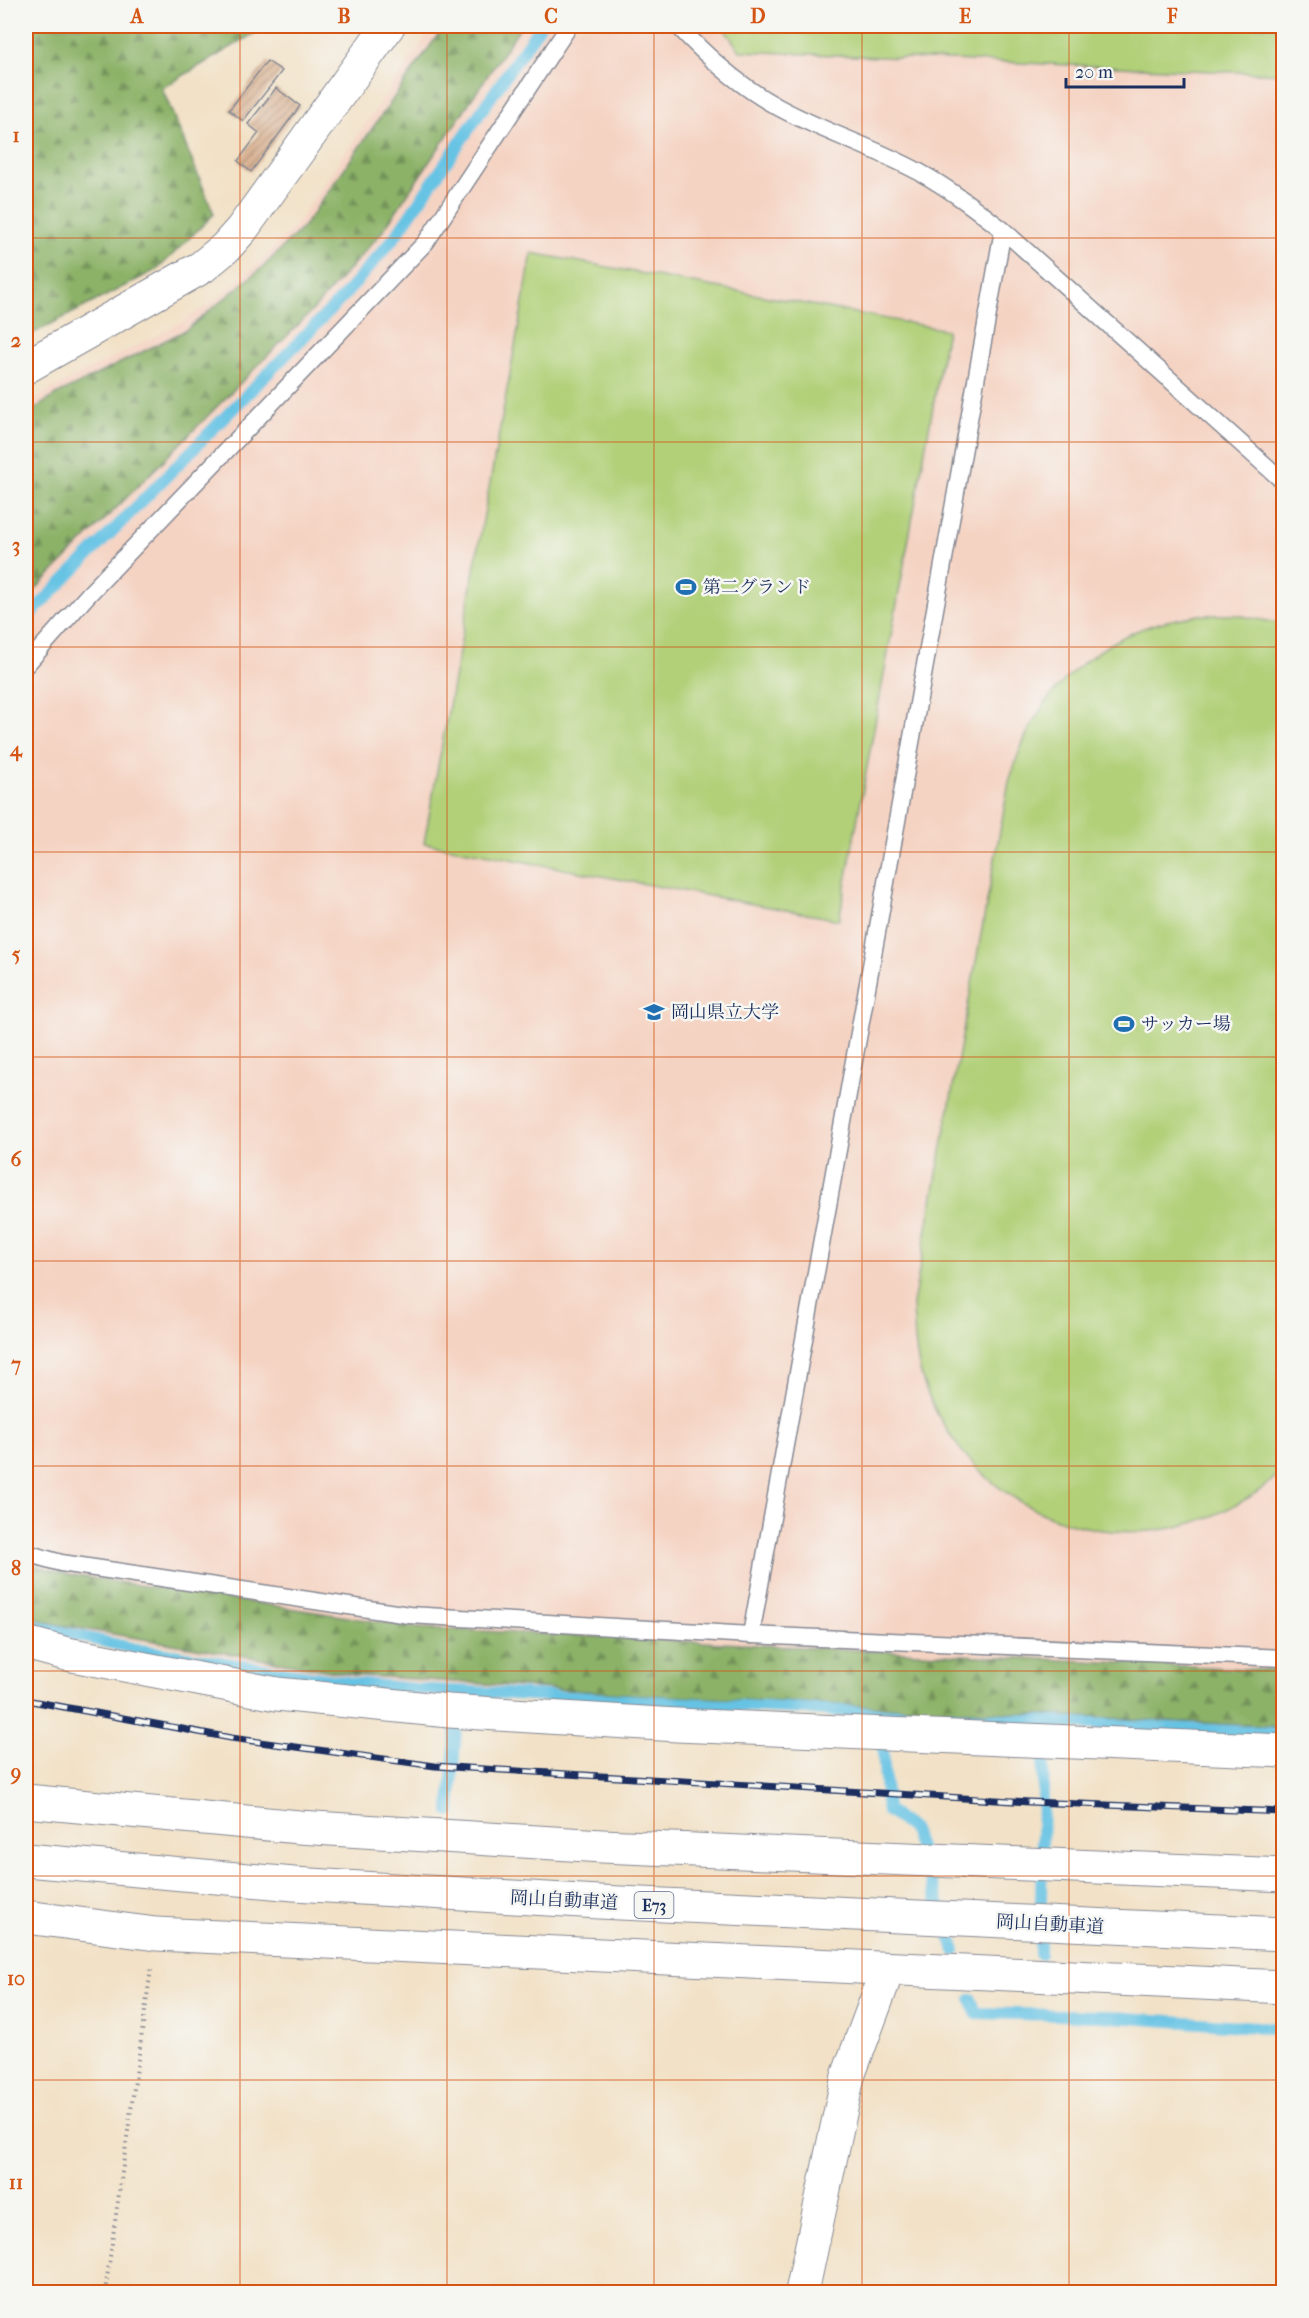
<svg xmlns="http://www.w3.org/2000/svg" width="1309" height="2318" viewBox="0 0 1309 2318" font-family="'IM FELL French Canon','Noto Serif JP',serif">
  <defs>
    <pattern id="forest-firs" width="22" height="20" patternUnits="userSpaceOnUse" patternTransform="scale(1.5)"><rect width="22" height="20" fill="#8cb268"/><path d="M5 1l3.5 6h-7zM16 11l3.5 6h-7z" fill="#729159"/></pattern>
    <pattern id="building-hatch" width="6" height="6" patternUnits="userSpaceOnUse" patternTransform="scale(1.5)"><rect width="6" height="6" fill="#dbb596"/><path d="M-1 1l2-2M0 6l6-6M5 7l2-2" fill="none" stroke="#b1947e"/></pattern>
  </defs>
  <rect width="100%" height="100%" fill="#f6f6f2"/>
  <filter id="ink" filterUnits="userSpaceOnUse"><feTurbulence type="fractalNoise" baseFrequency=".0167" numOctaves="2"/><feDisplacementMap in="SourceGraphic" scale="12" xChannelSelector="R" yChannelSelector="G"/><feConvolveMatrix kernelMatrix="1 2 1 2 8 2 1 2 1" color-interpolation-filters="sRGB"/></filter>
  <filter id="wash" filterUnits="userSpaceOnUse"><feTurbulence type="fractalNoise" baseFrequency=".008" numOctaves="4" result="noise"/><feDisplacementMap in="SourceGraphic" scale="24" xChannelSelector="R" yChannelSelector="G"/><feGaussianBlur stdDeviation="1.35" result="paint"/><feColorMatrix in="noise" values="0 0 0 0 0 0 0 0 0 0 0 0 0 0 0 0 0 1.4 0 .05"/><feComposite in="paint" operator="in"/></filter>
  <g filter="url(#wash)">
    <rect width="100%" height="100%" fill="#f2e1c6"/>
    <path fill="#f5d3c2" d="M433,26H1283V1730L356,1679L52,1626L26,1618V406L51,389L179,324L218,298L260,261L297,223Z"/>
    <g fill="url(#forest-firs)" stroke="#547063" stroke-width="1.5">
      <path d="M26,26H267L162,88L214,214L158,269L26,337Z"/>
      <path d="M444,26H521L382,232L312,311L26,599V415L54,396L186,330L264,266L304,226Z"/>
      <path d="M26,1562L66,1574L420,1628L1283,1671V1727L626,1694L355,1675L54,1624L26,1616Z"/>
    </g>
    <g fill="#b1d078" stroke="#66806b" stroke-width="1.5">
      <path d="M722,26H1283V74L740,51Z"/>
      <path d="M532,253L947,330L839,920L424,843Z"/>
      <path d="M1200,615H1237L1283,624V1469C1261,1496 1214,1518 1181,1526C1068,1552 961,1489 923,1381C915,1356 914,1330 913,1304L1009,782C1016,760 1023,739 1035,719C1062,672 1112,635 1163,622C1175,619 1188,617 1200,615Z"/>
    </g>
    <g fill="none" stroke-linecap="round" stroke-linejoin="round">
      <g stroke="#66c3e4" stroke-width="12">
        <path d="M26,619L344,296L394,238L540,26"/>
        <path d="M26,1624L141,1650L352,1683L416,1689L1284,1734"/>
        <path d="M882,1736L887,1810L913,1830L955,1951"/>
        <path d="M450,1811L457,1713"/>
        <path d="M1040,1954L1044,1742"/>
        <path d="M971,1999L976,2013L1099,2016L1284,2029"/>
      </g>
    </g>
    <g id="blocks">
      <g fill="url(#building-hatch)">
        <path d="M267,61L282,71L243,121L229,110Z"/>
        <path d="M276,88L300,106L251,172L238,161L259,133L248,124Z"/>
      </g>
    </g>
  </g>
  <g filter="url(#ink)">
    <use href="#blocks" fill-opacity="0" stroke="#868892" stroke-width="1.5"/>
    <g fill="none" stroke-linecap="round" stroke-linejoin="round">
      <g stroke="#868892" stroke-width="19">
        <g id="service">
          <path d="M678,26C707,57 738,85 776,106C823,132 874,147 921,173C950,189 977,210 1003,230L1284,482"/>
          <path d="M26,665L88,595L426,242L569,26"/>
          <path d="M26,1553L61,1563L409,1615L751,1635L1284,1658"/>
          <path d="M751,1635L1003,230"/>
        </g>
      </g>
      <g stroke="#868892" stroke-width="35">
        <g id="minor">
          <path d="M26,367L202,267L225,248L242,229L388,26"/>
          <path d="M26,1643L67,1654L277,1694L449,1711L677,1725L1284,1751"/>
          <path d="M26,1917L156,1934L1284,1987"/>
          <path d="M802,2292L848,2076L888,1969"/>
        </g>
      </g>
      <g stroke="#868892" stroke-width="35">
        <g id="motorway">
          <path d="M26,1801L299,1827L602,1846L1284,1875"/>
          <path d="M26,1860L294,1884L599,1902L1284,1934"/>
        </g>
      </g>
      <g stroke="#868892" stroke-width="4" stroke-dasharray="1.5 4.5" stroke-linecap="butt">
        <path d="M105,2292L151,1969"/>
        <path d="M330,2292L344,2290L355,2292"/>
      </g>
      <use href="#service" stroke="#fff" stroke-width="16"/>
      <use href="#minor" stroke="#fff" stroke-width="33"/>
      <use href="#motorway" stroke="#fff" stroke-width="33"/>
      <g stroke="#1b2f5e" stroke-width="7">
        <path id="rail" d="M26,1700L231,1738L435,1766L1029,1802L1284,1812"/>
      </g>
      <use href="#rail" stroke="#f6f6f2" stroke-width="4.5" stroke-dasharray="14" stroke-linecap="butt"/>
    </g>
  </g>
  <path fill="none" stroke="#d45514" stroke-width="1.5" stroke-opacity="0.55" d="M240,26V2292M447,26V2292M654,26V2292M862,26V2292M1069,26V2292M26,238H1284M26,442H1284M26,647H1284M26,852H1284M26,1057H1284M26,1261H1284M26,1466H1284M26,1671H1284M26,1876H1284M26,2080H1284"/>
  <defs>
    <g id="stadium-bare" transform="scale(1.62)"><path d="M0-5a6.5 5 0 1 0 0 10a6.5 5 0 1 0 0-10ZM-3.5-1.8h7v3.6h-7Z" fill="#1f6fb2" stroke="#f6f6f2" stroke-width="2.5" paint-order="stroke"/></g>
    <g id="university-bare" transform="scale(1.62)"><path d="M0-5L7-2L0 1L-7-2ZM-4 1L0 2.5L4 1V4Q0 6-4 4Z" fill="#1f6fb2" stroke="#f6f6f2" stroke-width="2.5" paint-order="stroke"/></g>
  </defs>
  <g fill-rule="evenodd">
    <use href="#stadium-bare" x="686" y="587"/>
    <use href="#university-bare" x="654" y="1012"/>
    <use href="#stadium-bare" x="1124" y="1024"/>
  </g>
  <g text-anchor="middle" stroke-width="5" stroke-linejoin="round" paint-order="stroke">
    <rect fill="#f6f6f2" stroke="#5d6b8a" stroke-width="1.5" x="634.5" y="1892" width="39" height="26" rx="4.5"/>
    <g font-size="16" font-weight="bold" fill="#1b2f5e">
      <text x="654" y="1911">E73</text>
    </g>
    <g font-size="18" fill="#1b2f5e" stroke="#f6f6f2" text-anchor="start">
      <text x="703" y="593">第二グランド</text>
      <text x="671" y="1018">岡山県立大学</text>
      <text x="1141" y="1030">サッカー場</text>
    </g>
    <g font-size="18" fill="#1b2f5e" stroke="#f6f6f2">
      <text transform="translate(564 1900) rotate(3)" y="6">岡山自動車道</text>
      <text transform="translate(1050 1924) rotate(3)" y="6">岡山自動車道</text>
    </g>
  </g>
  <rect width="1309" height="2318" fill="none" stroke="#f6f6f2" stroke-width="66"/>
  <path d="M1066 78v9h118v-9" fill="none" stroke="#1b2f5e" stroke-width="3"/>
  <text x="1075" y="78" font-size="18" fill="#1b2f5e" stroke="#f6f6f2" stroke-width="4.5" paint-order="stroke">20 m</text>
  <rect x="33" y="33" width="1243" height="2252" fill="none" stroke="#d45514" stroke-width="2"/>
  <g font-size="20" text-anchor="middle" font-weight="bold" fill="#d45514">
    <text x="137" y="23">A</text>
    <text x="344" y="23">B</text>
    <text x="551" y="23">C</text>
    <text x="758" y="23">D</text>
    <text x="965" y="23">E</text>
    <text x="1172" y="23">F</text>
    <text x="16" y="142">1</text>
    <text x="16" y="347">2</text>
    <text x="16" y="552">3</text>
    <text x="16" y="756">4</text>
    <text x="16" y="961">5</text>
    <text x="16" y="1166">6</text>
    <text x="16" y="1371">7</text>
    <text x="16" y="1575">8</text>
    <text x="16" y="1780">9</text>
    <text x="16" y="1985">10</text>
    <text x="16" y="2189">11</text>
  </g>
</svg>
